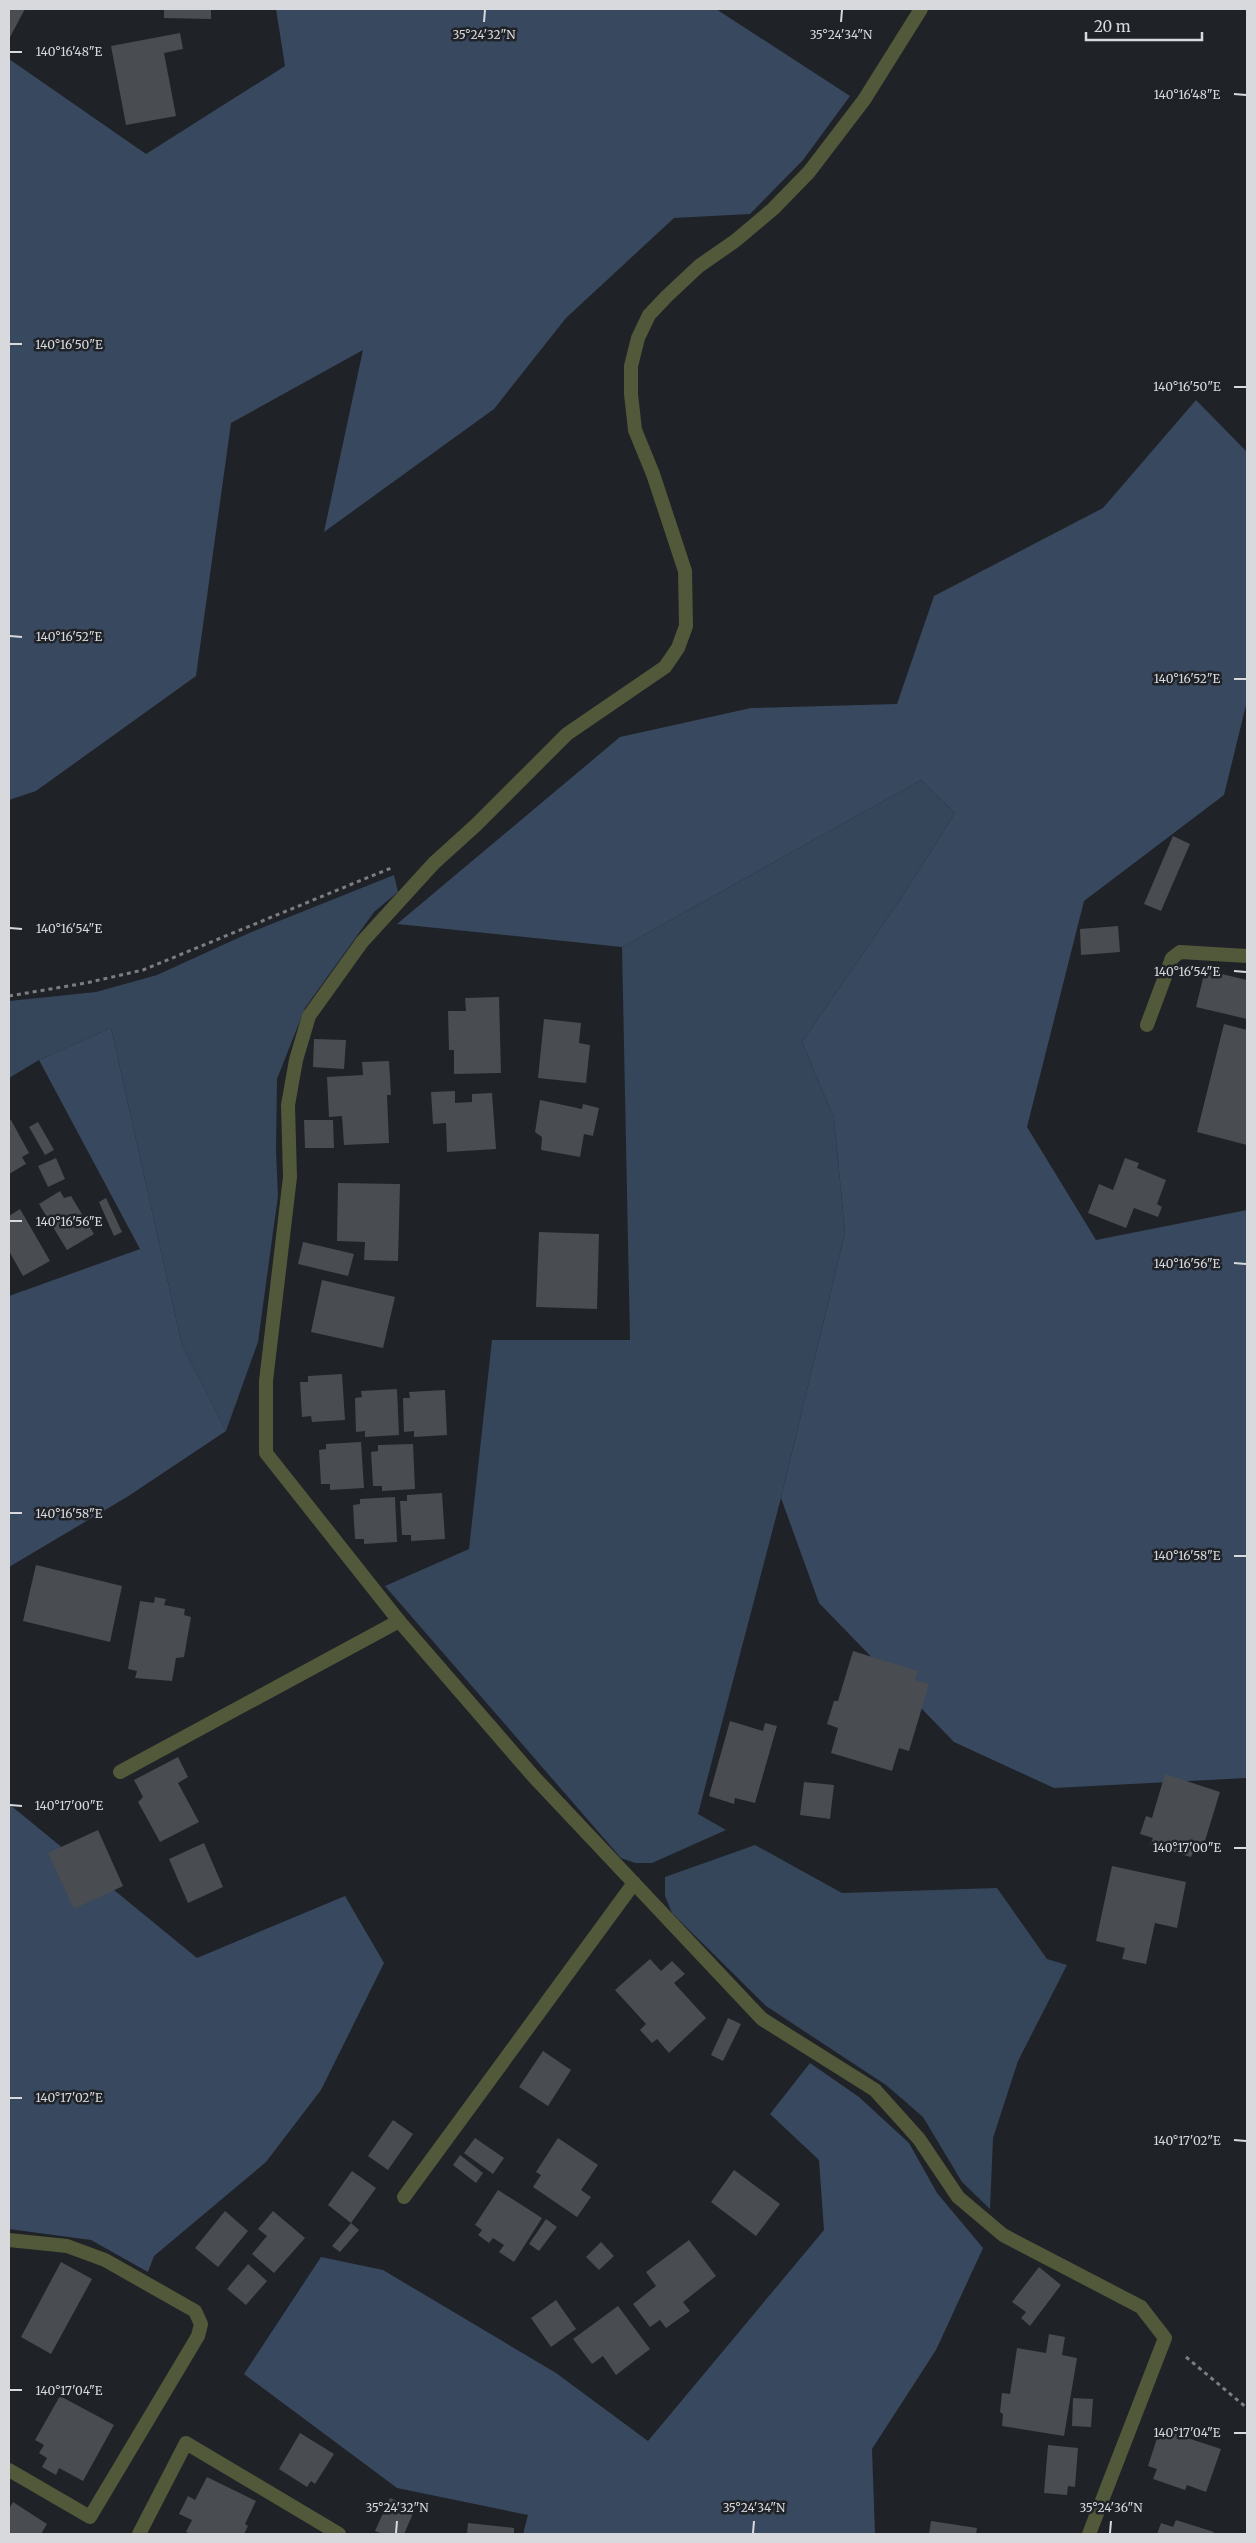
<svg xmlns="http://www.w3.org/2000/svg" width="1256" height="2543" viewBox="0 0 1256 2543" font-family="Merriweather,serif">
  <rect width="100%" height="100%" fill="#1f2227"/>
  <g fill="#35455a">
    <path d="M921,780L955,813L902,897L802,1042L834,1118L845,1233L781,1498L698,1814L726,1830L652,1863H635L621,1858L385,1586L469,1549L492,1340H630L622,947Z"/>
    <path d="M394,875L398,892L374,912L305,1008L277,1079L276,1151L278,1196L258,1342L226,1431L182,1345L111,1028L39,1060L9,1078V1001L96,992L157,975L249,933Z"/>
    <path d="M755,1845L842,1893L997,1888L1047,1959L1067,1965L1018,2061L993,2138L990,2209L962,2182L923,2117L886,2085L766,2006L672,1913L665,1896V1877Z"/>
  </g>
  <g fill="#38485e">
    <path d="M276,9H716L850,96L803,160L750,214L674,218L566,318L494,409L324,532L363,350L231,423L196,676L36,791L9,800V59L146,154L285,66Z"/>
    <path d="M1196,400L1247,452V701L1224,795L1084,901L1027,1127L1096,1240L1247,1210V1778L1054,1788L954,1742L819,1603L781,1498L845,1233L834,1118L802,1042L902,897L955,813L921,780L622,947L397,924L620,737L751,708L897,704L934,596L1103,508Z"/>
    <path d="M111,1028L182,1345L226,1431L127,1497L9,1567V1296L140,1249L39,1060Z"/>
    <path d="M9,1804L197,1958L345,1896L384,1963L321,2090L266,2162L154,2256L148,2272L91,2240L9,2229Z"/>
    <path d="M810,2063L859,2097L909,2143L937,2193L983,2248L936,2350L872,2449L875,2534H523L528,2515L397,2488L244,2374L321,2257L383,2270L556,2373L648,2441L824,2230L819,2160L770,2114Z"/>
  </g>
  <g fill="#494c51">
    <path d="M9,9H25L9,39Z"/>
    <path d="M164,9H211V19L164,18Z"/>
    <path d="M180,33L183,49L164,53L176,116L126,125L111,46Z"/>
    <path d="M1173,836L1190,844L1161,911L1144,904Z"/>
    <path d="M1118,926L1120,952L1081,955L1080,929Z"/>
    <path d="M1205,970L1247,980V1019L1196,1007Z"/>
    <path d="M499,997L501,1073L454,1074V1050H449L448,1011H466L465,998Z"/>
    <path d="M544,1019L581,1023L579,1043L590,1045L586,1083L538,1078Z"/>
    <path d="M1224,1024L1247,1030V1145L1197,1132Z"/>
    <path d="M314,1039L346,1040L344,1069L313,1067Z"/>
    <path d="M389,1061L391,1095H387L389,1143L344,1145L342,1116L329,1117L327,1077L363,1075L362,1062Z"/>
    <path d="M455,1091V1103L472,1102V1094L492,1093L496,1149L447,1152L446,1123L433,1124L431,1092Z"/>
    <path d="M540,1100L582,1109L583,1104L599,1108L593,1136L584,1134L580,1157L541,1150L542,1137L535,1132Z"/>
    <path d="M11,1120L29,1153L22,1157L26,1164L9,1174V1121Z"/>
    <path d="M304,1120H333L334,1148H305Z"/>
    <path d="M38,1122L54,1150L45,1155L29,1127Z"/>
    <path d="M56,1158L65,1179L48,1187L38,1166Z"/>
    <path d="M1125,1158L1139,1163L1137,1168L1166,1180L1157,1204L1162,1207L1158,1217L1134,1208L1126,1228L1088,1213L1099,1184L1113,1190Z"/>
    <path d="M338,1183L400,1184L398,1261L364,1260L365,1242L337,1241Z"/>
    <path d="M60,1191L64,1198L71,1196L94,1234L67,1250L39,1204Z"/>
    <path d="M106,1198L122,1232L114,1236L99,1202Z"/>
    <path d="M20,1209L50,1261L23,1276L9,1251V1216Z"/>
    <path d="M539,1232L599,1234L597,1309L536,1307Z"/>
    <path d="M303,1242L354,1254L348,1276L298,1264Z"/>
    <path d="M322,1280L395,1297L383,1348L311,1332Z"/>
    <path d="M342,1374L345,1420L312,1422L311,1416L302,1417L300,1382H308V1376Z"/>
    <path d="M397,1389L399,1435L365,1437V1431L356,1432L355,1398L362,1397L361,1391Z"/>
    <path d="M445,1390L447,1435L414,1437V1431L404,1432L403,1398H410L409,1392Z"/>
    <path d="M361,1442L364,1488L330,1490V1484H321L319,1450L326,1449V1444Z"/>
    <path d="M413,1444L415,1489L382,1491V1486H373L371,1452L378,1451V1445Z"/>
    <path d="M442,1493L445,1539L411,1541V1535H402L400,1501H407V1495Z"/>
    <path d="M395,1497L397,1542L364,1544V1539H355L353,1505L360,1504V1499Z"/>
    <path d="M36,1565L122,1586L110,1642L23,1621Z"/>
    <path d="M155,1597L166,1599L164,1605L185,1609L184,1615L191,1617L184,1657L176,1658L172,1681L135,1678L137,1671L128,1669L140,1601L154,1603Z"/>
    <path d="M853,1651L918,1671L915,1680L929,1684L909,1751L899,1748L892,1771L831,1753L838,1728L827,1724L834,1701H838Z"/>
    <path d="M730,1721L763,1731L765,1723L777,1726L755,1803L735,1798L734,1804L709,1796Z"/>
    <path d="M178,1757L188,1777L178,1783L199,1822L160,1842L138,1802L143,1797L134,1780Z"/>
    <path d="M1165,1774L1220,1792L1204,1844H1196L1191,1857L1150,1845L1153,1838L1140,1834L1146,1816L1152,1818Z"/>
    <path d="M804,1782L834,1785L830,1819L800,1815Z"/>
    <path d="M98,1830L123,1886L74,1909L48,1853Z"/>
    <path d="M204,1843L223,1887L188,1903L169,1859Z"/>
    <path d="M1112,1866L1186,1882L1177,1928L1155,1923L1146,1964L1122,1959L1125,1948L1096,1941Z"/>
    <path d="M650,1959L661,1971L672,1961L685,1974L674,1983L706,2018L669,2053L657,2039L652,2043L640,2030L646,2024L615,1990Z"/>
    <path d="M728,2018L741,2024L723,2061L711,2055Z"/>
    <path d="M543,2051L571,2070L548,2106L519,2087Z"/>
    <path d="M393,2120L413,2134L388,2170L368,2156Z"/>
    <path d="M475,2138L504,2158L493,2174L464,2153Z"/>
    <path d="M558,2138L598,2165L581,2190L591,2197L577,2217L533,2187L541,2175L536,2172Z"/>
    <path d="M460,2155L483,2173L476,2183L453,2165Z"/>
    <path d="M734,2170L780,2204L756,2236L711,2202Z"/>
    <path d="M352,2171L376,2188L351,2223L328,2205Z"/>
    <path d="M498,2190L542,2218L514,2262L499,2252L504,2245L493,2238L489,2243L478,2235L482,2230L475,2225Z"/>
    <path d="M225,2211L248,2231L218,2267L195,2248Z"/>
    <path d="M273,2211L305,2238L274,2273L252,2254L267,2236L258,2229Z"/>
    <path d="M546,2219L557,2227L539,2251L529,2244Z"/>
    <path d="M351,2223L359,2230L340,2252L332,2246Z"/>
    <path d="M689,2240L716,2276L683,2302L690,2311L666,2328L660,2320L650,2327L633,2304L656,2286L646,2272Z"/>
    <path d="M601,2242L614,2256L599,2270L586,2257Z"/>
    <path d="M61,2262L92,2279L51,2354L21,2337Z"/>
    <path d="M248,2264L267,2281L246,2305L227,2289Z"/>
    <path d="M1039,2267L1061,2285L1030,2326L1021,2318L1026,2312L1012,2302Z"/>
    <path d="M556,2300L576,2329L551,2347L531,2318Z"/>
    <path d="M618,2306L650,2349L616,2375L603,2356L592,2364L573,2339Z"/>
    <path d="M1049,2334L1065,2337L1062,2355L1077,2358L1064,2436L1002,2426L1003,2414L1000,2412L1002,2393L1010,2394L1017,2348L1046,2353Z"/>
    <path d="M60,2396L114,2425L83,2481L59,2468L56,2475L42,2467L47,2458L39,2453L44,2445L35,2440Z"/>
    <path d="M1073,2398L1093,2399L1091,2427L1072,2426Z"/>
    <path d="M1160,2429L1221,2449L1206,2492L1187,2485L1185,2490L1153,2479L1157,2469L1148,2466Z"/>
    <path d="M300,2433L334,2454L315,2484L311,2481L307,2487L279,2469Z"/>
    <path d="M1048,2445L1078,2448L1075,2487L1068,2486L1067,2495L1044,2493Z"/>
    <path d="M207,2477L256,2501L245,2524L248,2526L244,2534H191L186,2532L192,2520L179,2514L188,2496L195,2500Z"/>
    <path d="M390,2498L415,2509L404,2534H383L375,2531Z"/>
    <path d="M13,2502L47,2524L41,2534H9V2509Z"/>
    <path d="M1176,2520L1214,2532L1213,2534H1157L1161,2523L1173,2527Z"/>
    <path d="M931,2521L977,2528L976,2534H929Z"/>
    <path d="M468,2523L514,2528V2534H467Z"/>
  </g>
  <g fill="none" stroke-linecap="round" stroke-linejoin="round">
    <g stroke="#7c7e82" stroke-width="3" stroke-dasharray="4 4" stroke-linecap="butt">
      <path d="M9,996L86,983L143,970L391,868"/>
      <path d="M1186,2357L1247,2408"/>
    </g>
    <g stroke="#52583a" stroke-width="14">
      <path d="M921,9L864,100L809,172L773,209L735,241L699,266L667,296L649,315L638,338L631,366V394L635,430L653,474L685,571L686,626L678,648L665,667L567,734L476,825L434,863L362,942L309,1016L296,1060L288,1105L290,1177L266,1381V1453L399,1621L534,1777L762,2019L875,2090L919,2139L958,2197L1003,2235L1141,2307L1165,2338L1089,2534"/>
      <path d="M1147,1025L1172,958L1180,952L1247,956"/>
      <path d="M120,1772L399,1621"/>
      <path d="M404,2197L634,1883"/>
      <path d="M9,2240L67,2246L105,2260L195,2311L201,2324L198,2336L90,2517L9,2470"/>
      <path d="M139,2534L186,2443L339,2534"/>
    </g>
  </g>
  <path fill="none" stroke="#d7d9dc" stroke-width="2" d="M484,22L485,10M841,22L842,10M10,52H22M1234,94L1246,95M10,344H22M1234,387H1246M10,636L22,637M1234,679H1246M10,928L22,929M1234,971L1246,972M10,1221H22M1234,1263L1246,1264M10,1513H22M1234,1556H1246M10,1805L22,1806M1234,1848H1246M10,2098H22M1234,2140L1246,2141M10,2390H22M1234,2433H1246M396,2533L397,2521M753,2533L754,2521M1110,2533L1111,2521"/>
  <g font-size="12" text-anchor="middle" fill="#d7d9dc" stroke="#1f2227" stroke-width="5" stroke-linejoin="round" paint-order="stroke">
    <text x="484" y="39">35°24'32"N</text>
    <text x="841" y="39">35°24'34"N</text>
    <text x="69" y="56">140°16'48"E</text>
    <text x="1187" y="99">140°16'48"E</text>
    <text x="69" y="349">140°16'50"E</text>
    <text x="1187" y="391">140°16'50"E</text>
    <text x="69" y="641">140°16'52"E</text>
    <text x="1187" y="683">140°16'52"E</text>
    <text x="69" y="933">140°16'54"E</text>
    <text x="1187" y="976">140°16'54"E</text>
    <text x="69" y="1226">140°16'56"E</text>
    <text x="1187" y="1268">140°16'56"E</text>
    <text x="69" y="1518">140°16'58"E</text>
    <text x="1187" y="1560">140°16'58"E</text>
    <text x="69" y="1810">140°17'00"E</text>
    <text x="1187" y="1852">140°17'00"E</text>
    <text x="69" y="2102">140°17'02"E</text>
    <text x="1187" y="2145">140°17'02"E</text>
    <text x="69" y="2395">140°17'04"E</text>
    <text x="1187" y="2437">140°17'04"E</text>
    <text x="397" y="2512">35°24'32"N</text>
    <text x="754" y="2512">35°24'34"N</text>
    <text x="1111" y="2512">35°24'36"N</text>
  </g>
  <rect width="1256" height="2543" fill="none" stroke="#d7d9dc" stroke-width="20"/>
  <path d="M1086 32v8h116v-8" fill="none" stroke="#d7d9dc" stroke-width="2.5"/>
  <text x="1094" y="32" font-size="15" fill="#d7d9dc" stroke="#1f2227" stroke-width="4" paint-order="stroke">20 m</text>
</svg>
